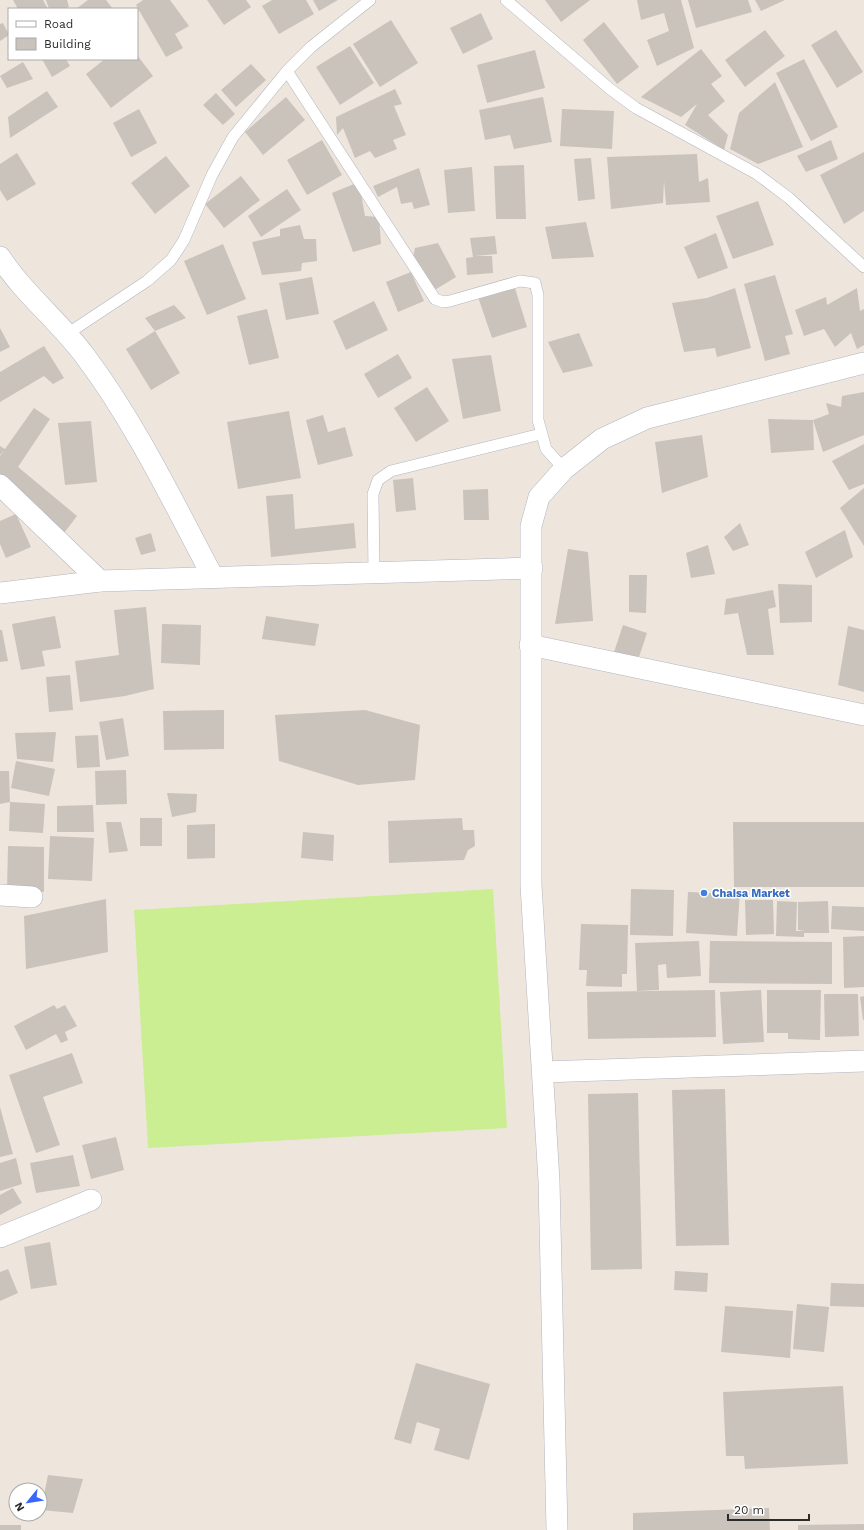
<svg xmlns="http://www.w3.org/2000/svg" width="864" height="1530" viewBox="0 0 864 1530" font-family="'Work Sans',sans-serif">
  <rect width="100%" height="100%" fill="#eee6dd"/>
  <path fill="#cbee92" d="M493,889L507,1128L148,1148L134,910Z"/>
  <g fill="#c9c3bc">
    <path d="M13,0H43L48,9H18Z"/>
    <path d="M46,0H67L69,7L62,9H49Z"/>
    <path d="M88,0H106L113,9H76Z"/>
    <path d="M143,0H170L189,26L175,34L183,48L166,57L136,5Z"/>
    <path d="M207,0H246L251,7L224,25Z"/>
    <path d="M272,0H306L314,14L279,34L262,6Z"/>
    <path d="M313,0H338L319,11Z"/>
    <path d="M545,0H590L561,22Z"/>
    <path d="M637,0H681L694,48L657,66L647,40L669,31L664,13L641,20Z"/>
    <path d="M688,0H748L752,12L696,28Z"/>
    <path d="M755,0H785L761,11Z"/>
    <path d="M481,13L493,39L463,54L450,28Z"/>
    <path d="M391,20L418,63L380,87L353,44Z"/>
    <path d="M604,22L639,67L617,84L583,40Z"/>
    <path d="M3,23L9,35L0,41V24Z"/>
    <path d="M765,30L785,56L745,87L725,60Z"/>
    <path d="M836,30L863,72L837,88L811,45Z"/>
    <path d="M350,46L374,83L340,105L316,67Z"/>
    <path d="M701,49L722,76L711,84L725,101L708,115L728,135L724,150L685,125L697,104L681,117L641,97Z"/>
    <path d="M535,50L545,88L487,103L477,65Z"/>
    <path d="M137,55L153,76L111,108L86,74L105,59H137Z"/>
    <path d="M42,59H66L70,66L52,77Z"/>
    <path d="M804,59L838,127L811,141L776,73Z"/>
    <path d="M23,62L33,79L7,88L0,76Z"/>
    <path d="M251,64L266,80L236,107L221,90Z"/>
    <path d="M775,82L803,147L758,164L730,149L739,113Z"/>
    <path d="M395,89L402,104L394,106L406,135L393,140L397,149L375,158L370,151L355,158L343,128L337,135L336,117Z"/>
    <path d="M47,91L58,107L10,138L8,117Z"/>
    <path d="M216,93L235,114L223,125L203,105Z"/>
    <path d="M286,97L305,120L263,155L245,132Z"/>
    <path d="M543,97L552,142L514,149L510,135L485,140L479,110Z"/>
    <path d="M139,109L157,143L131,157L113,123Z"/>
    <path d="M562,109L614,111L612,149L560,146Z"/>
    <path d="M322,140L342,175L307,195L287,160Z"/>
    <path d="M831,140L838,159L806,172L797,156Z"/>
    <path d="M864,152V211L844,224L820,175Z"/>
    <path d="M17,153L36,184L7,201L0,190V164Z"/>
    <path d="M697,154L699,182L708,178L710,202L666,205L664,181L663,203L611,209L607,157Z"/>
    <path d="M166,156L190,186L155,214L131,183Z"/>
    <path d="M591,158L595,199L578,201L574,159Z"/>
    <path d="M524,165L526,219H496L494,166Z"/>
    <path d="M472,167L475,211L448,213L444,170Z"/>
    <path d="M419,168L430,205L414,209L412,202L401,204L397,187L378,197L373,186Z"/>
    <path d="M241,176L260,200L224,228L205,204Z"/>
    <path d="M359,182L365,216L379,217L381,244L353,252L332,193Z"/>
    <path d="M287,189L301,210L261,237L248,216Z"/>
    <path d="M758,201L774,245L733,259L716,216Z"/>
    <path d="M586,222L594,257L552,259L545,227Z"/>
    <path d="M300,225L304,239H316L317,261L302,263L301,271L262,275L252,242L280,236V229Z"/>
    <path d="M716,233L728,268L698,279L684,247Z"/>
    <path d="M495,236L497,254L475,256H492L493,273L467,275L466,258L473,257L470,238Z"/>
    <path d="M438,243L456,277L433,291L422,268L412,263L415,248Z"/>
    <path d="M223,244L246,299L207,315L184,261Z"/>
    <path d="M411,272L424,301L398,312L386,282Z"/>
    <path d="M775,275L793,334L785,336L790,354L765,361L744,284Z"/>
    <path d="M312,277L319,314L286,320L279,283Z"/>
    <path d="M514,285L527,327L492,338L478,297Z"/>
    <path d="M735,288L751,348L717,357L715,348L684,352L672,303L707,298Z"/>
    <path d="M857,288L860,311L864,309V345L857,349L851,333L835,347L824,329L804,336L795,310L826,297L827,305Z"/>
    <path d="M374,301L388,330L346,350L333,321Z"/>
    <path d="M174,305L186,318L155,331L145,318Z"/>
    <path d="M267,309L279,358L249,365L237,316Z"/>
    <path d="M0,328L10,347L0,352Z"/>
    <path d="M155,331L180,373L151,390L126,349Z"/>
    <path d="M579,333L593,366L563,373L548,342Z"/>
    <path d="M44,346L64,378L53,384L44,376L0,402V372Z"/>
    <path d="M398,354L412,378L378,398L364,374Z"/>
    <path d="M491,355L501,411L463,419L452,359Z"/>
    <path d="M427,387L449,421L416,442L394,408Z"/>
    <path d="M864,392V435L823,452L813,420L829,414L826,403L841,407L842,396Z"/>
    <path d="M34,408L50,419L18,467L77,516L64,533L0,479V456L5,449L0,455V446L5,449Z"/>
    <path d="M289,411L301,478L238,489L227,422Z"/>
    <path d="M323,415L328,432L345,427L353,456L318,465L306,420Z"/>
    <path d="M768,419L813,420L814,450L771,453Z"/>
    <path d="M91,421L97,482L65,485L58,423Z"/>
    <path d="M702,435L708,477L662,493L655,442Z"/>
    <path d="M864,444V484L849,490L832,461Z"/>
    <path d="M413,478L416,510L396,512L393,480Z"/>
    <path d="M864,488V546L840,508Z"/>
    <path d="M488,489L489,520H464L463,490Z"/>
    <path d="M293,494L295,529L354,523L356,548L271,557L266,496Z"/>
    <path d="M16,514L31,547L6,558L0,544V521Z"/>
    <path d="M740,523L749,545L733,551L724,537Z"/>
    <path d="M845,530L853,557L816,578L805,552Z"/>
    <path d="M151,533L156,551L141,555L135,538Z"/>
    <path d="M708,545L715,574L691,578L686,553Z"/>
    <path d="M568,549L588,552L593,621L555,624Z"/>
    <path d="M629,575H647L646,613L629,612Z"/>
    <path d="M778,584L812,585V622L780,623Z"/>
    <path d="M773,590L776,607L768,609L774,655H747L738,613L724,615L726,599Z"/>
    <path d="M146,607L154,689L125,696L80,702L75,661L119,655L114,610Z"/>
    <path d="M55,616L61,648L42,651L45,666L21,670L12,624Z"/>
    <path d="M266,616L319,624L315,646L262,639Z"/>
    <path d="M162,624L201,625L200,665L161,663Z"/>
    <path d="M623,625L647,633L638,660L614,652Z"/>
    <path d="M848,626L864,630V692L838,685Z"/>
    <path d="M0,630H2L8,661L0,662Z"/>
    <path d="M70,675L73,710L49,712L46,677Z"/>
    <path d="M224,710V749L164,750L163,711Z"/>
    <path d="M365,710L420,725L415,780L358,785L279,761L275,715Z"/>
    <path d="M123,718L129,756L106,760L99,722Z"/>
    <path d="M56,732L53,762L17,759L15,733Z"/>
    <path d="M98,735L100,767L77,768L75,736Z"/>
    <path d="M16,761L55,769L49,796L11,788Z"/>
    <path d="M126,770L127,804L96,805L95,771Z"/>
    <path d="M0,771H9L10,802L0,804Z"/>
    <path d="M167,793L197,794L196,812L172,817Z"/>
    <path d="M10,802L45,804L43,833L9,831Z"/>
    <path d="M93,805L94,832H57V806Z"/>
    <rect x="140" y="818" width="22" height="28"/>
    <path d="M462,818L463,830H474L475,846L468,850L464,860L389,863L388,821Z"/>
    <path d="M106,822H121L128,851L109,853Z"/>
    <path d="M733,822H864V887H734Z"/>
    <path d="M215,824V858L187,859V825Z"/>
    <path d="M303,832L334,835L333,861L301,858Z"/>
    <path d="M50,836L94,838L92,881L48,879Z"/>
    <path d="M8,846L44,847V892L7,891Z"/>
    <path d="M631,889L674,890L673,936L630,935Z"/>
    <path d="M711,890L740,892L737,936L686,933L688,892L711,893Z"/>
    <path d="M106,899L108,952L26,969L24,916Z"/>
    <path d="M745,900H773L774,934L746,935Z"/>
    <path d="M777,901L797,902L796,931H805L798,930V902L828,901L829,933H804V937L776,936Z"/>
    <path d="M832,906L864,907V931L831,929Z"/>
    <path d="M581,924L628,925L627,974H622V987L586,986L587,970H579Z"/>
    <path d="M864,936V987L844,988L843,937Z"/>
    <path d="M699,941L701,976L667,978L666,964L658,965L659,990L637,991L635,943Z"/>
    <path d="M710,941L832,942V984L709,983Z"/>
    <path d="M715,990L716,1037L588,1039L587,992Z"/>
    <path d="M761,990L764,1042L723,1044L720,992Z"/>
    <path d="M767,990H821L820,1040L788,1039V1033H767Z"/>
    <path d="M824,994H858L859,1036L825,1037Z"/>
    <path d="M864,996V1020H863L860,997Z"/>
    <path d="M54,1005L57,1009L65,1005L77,1026L65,1032L68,1040L61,1043L56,1034L26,1050L14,1026Z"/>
    <path d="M72,1053L83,1083L43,1097L60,1145L36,1153L9,1075Z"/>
    <path d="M725,1089L729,1245L676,1246L672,1090Z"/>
    <path d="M638,1093L642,1269L591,1270L588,1094Z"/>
    <path d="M0,1107L13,1154L0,1157Z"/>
    <path d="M116,1137L124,1170L91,1179L82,1145Z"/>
    <path d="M73,1155L80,1186L36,1193L30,1163Z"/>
    <path d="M16,1158L22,1184L0,1191V1163Z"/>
    <path d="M13,1188L22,1203L0,1215V1195Z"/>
    <path d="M50,1242L57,1285L31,1289L24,1247Z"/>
    <path d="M8,1269L18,1293L0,1301V1272Z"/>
    <path d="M675,1271L708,1273L707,1292L674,1290Z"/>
    <path d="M831,1283L864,1284V1307L830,1306Z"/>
    <path d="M797,1304L829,1307L824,1352L793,1349Z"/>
    <path d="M725,1306L793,1311L790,1358L721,1352Z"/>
    <path d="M416,1363L490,1384L469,1460L434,1450L440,1429L417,1422L411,1444L394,1439Z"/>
    <path d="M843,1386L848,1464L745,1469L744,1456H726L723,1392Z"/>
    <path d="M48,1475L83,1479L73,1513L41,1510Z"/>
    <path d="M769,1508L770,1530H633V1513Z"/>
    <path d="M864,1524V1530H798V1525Z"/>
    <rect x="0" y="1525" width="21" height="5"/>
  </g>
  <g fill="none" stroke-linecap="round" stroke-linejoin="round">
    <g stroke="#b1b4c0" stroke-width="12">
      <g id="service">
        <path d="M506,0L610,89L636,108L757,174L789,198L864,267"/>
        <path d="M287,71L435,299L443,302L450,301L520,281L535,283L538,295V420L546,449L564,469"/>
        <path d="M67,334L147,281L171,260L184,240L212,175L233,137L287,71L311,47L370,0"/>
        <path d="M374,572L373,494L378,480L391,471L541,434"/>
      </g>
    </g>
    <g stroke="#b1b4c0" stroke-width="22">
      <g id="minor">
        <path d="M0,257C24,294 59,321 85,356C136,424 173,502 213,577"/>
        <path d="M0,485L100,581"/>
        <path d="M0,593L100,581L532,568"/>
        <path d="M530,645L864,715"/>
        <path d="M0,895L32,897"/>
        <path d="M543,1072L864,1061"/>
        <path d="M0,1237L91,1200"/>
        <path d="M557,1530L549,1181L531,885V526L539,497L564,469L602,439L647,418L864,363"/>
      </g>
    </g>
    <use href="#service" stroke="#fff" stroke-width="11"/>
    <use href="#minor" stroke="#fff" stroke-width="21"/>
  </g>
  <circle fill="#3f7fe0" stroke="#fff" stroke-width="1.5" cx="704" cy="893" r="4"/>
  <g text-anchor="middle" stroke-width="3" stroke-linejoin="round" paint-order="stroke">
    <g font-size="11" font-weight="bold" fill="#366cbe" stroke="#fff" text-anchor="start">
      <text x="712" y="897">Chaisa Market</text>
    </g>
  </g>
  <rect x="8" y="8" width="130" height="52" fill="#ffffff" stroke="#aaaaaa"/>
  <rect x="16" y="21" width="20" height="6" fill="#ffffff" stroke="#aaaaaa"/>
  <text x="44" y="28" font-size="12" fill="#2b2b2b">Road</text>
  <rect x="16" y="38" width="20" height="12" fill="#c9c3bc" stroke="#aaaaaa"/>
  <text x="44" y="48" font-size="12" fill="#2b2b2b">Building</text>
  <g transform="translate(28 1502) rotate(240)"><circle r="19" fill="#ffffff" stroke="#aaaaaa"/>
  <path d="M0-3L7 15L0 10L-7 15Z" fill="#3965ff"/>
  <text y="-6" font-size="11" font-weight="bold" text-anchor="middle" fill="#2b2b2b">N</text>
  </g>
  <path d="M728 1514v6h81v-6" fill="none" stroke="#2b2b2b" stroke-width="2"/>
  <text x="734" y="1514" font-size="12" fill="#2b2b2b" stroke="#ffffff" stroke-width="3" paint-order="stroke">20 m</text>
</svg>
